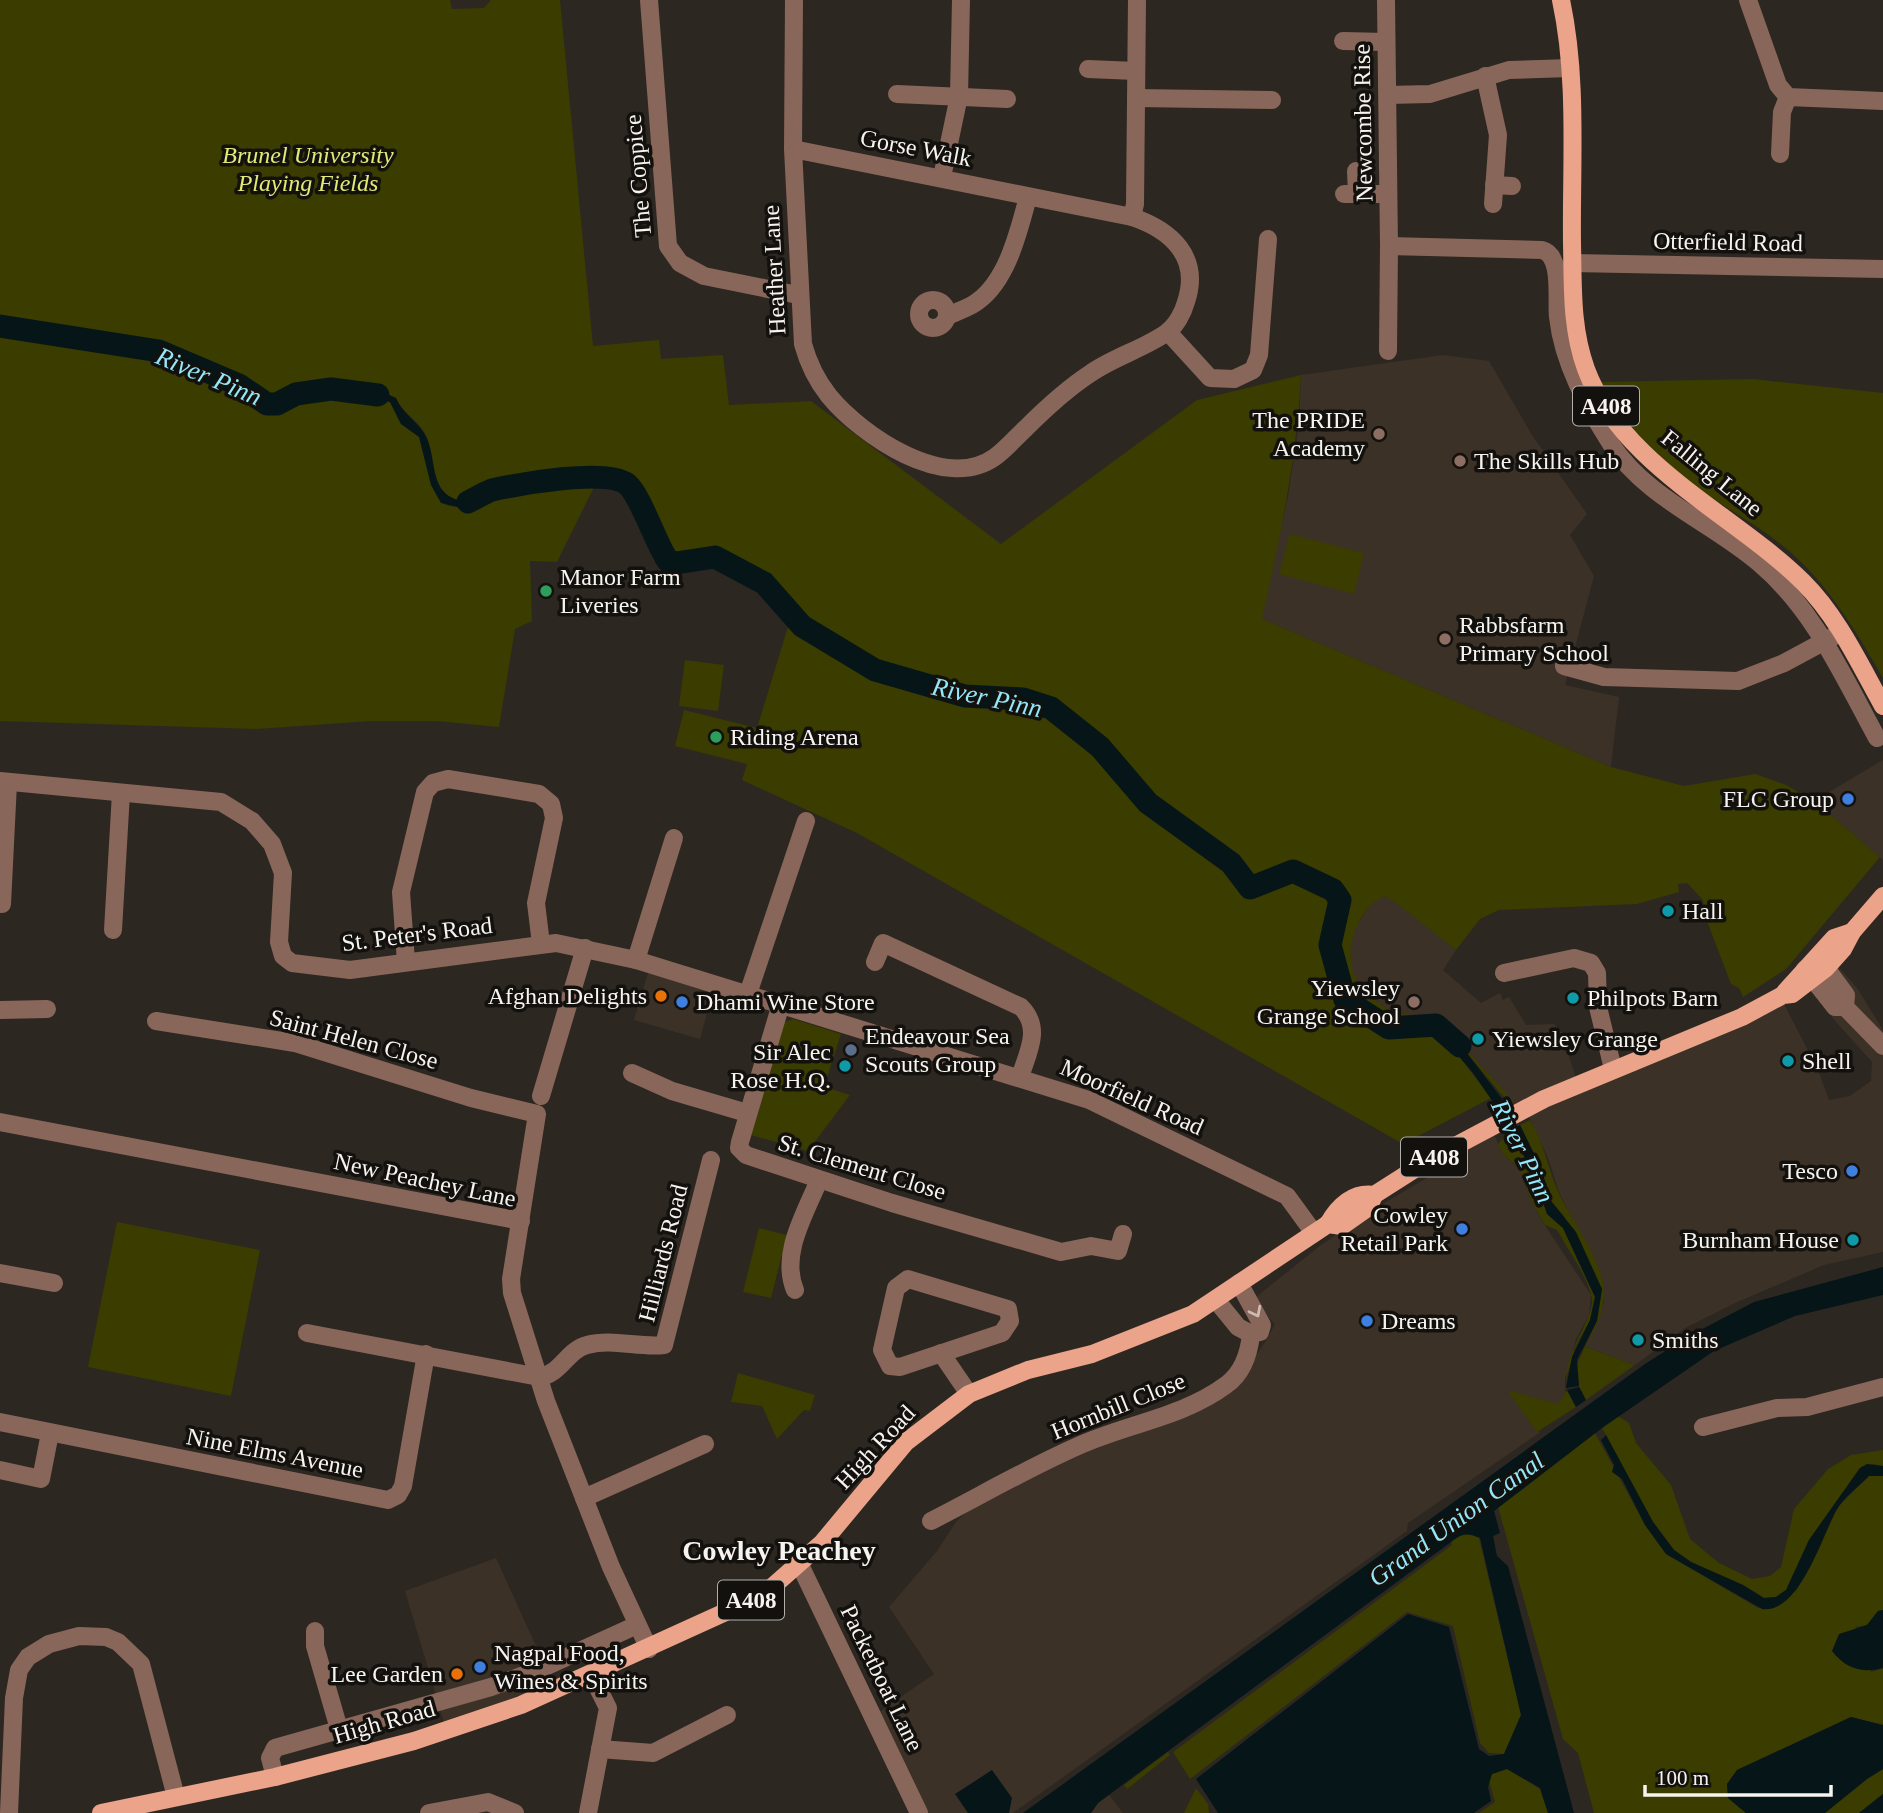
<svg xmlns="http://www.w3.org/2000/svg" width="1883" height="1813" viewBox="0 0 1883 1813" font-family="'Times New Roman',serif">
  <rect width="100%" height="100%" fill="#2d2721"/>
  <g fill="#3c3127">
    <path d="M1443,355L1489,361L1532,435L1587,514L1570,535L1594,576L1565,685L1619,697L1611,767L1261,619L1288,496L1299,424L1301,375Z"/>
    <path d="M1883,760V860L1814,801Z"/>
    <path d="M1381,889L1456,950L1443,970L1481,1003L1500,993L1503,1000L1509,997L1526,1025L1554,1024L1562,1033L1577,1082L1513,1113L1504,1097L1443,1025L1437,1021L1389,1027L1345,1000L1334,959Z"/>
    <path d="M1829,956L1857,988L1883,1030V1252L1824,1265L1735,1303L1685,1328L1635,1365L1586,1347L1604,1303L1602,1278L1559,1192L1548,1158L1526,1110L1781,998L1818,1070L1829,1100L1850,1096L1871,1081L1872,1062L1829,1014L1804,980Z"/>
    <path d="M649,970L713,991L700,1039L634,1020Z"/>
    <path d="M1490,1126L1503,1154L1520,1169L1531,1201L1544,1224L1591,1295L1589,1315L1576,1339L1565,1378V1397L1559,1404L1576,1407L1540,1426L1539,1433L1408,1523L1407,1531L1013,1813H922L875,1715L934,1674L889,1607L937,1551L956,1522L971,1507L1087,1450L1196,1411L1253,1360L1267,1339L1275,1324L1264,1313L1256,1297L1321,1245L1386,1202L1452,1163Z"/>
    <path d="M496,1558L556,1690L447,1732L405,1591Z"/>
    <path d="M1109,1795L1123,1813H1091L1098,1803Z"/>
  </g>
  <g fill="#3a3c00" fill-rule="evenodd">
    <path d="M0,0H450L452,9L484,8L491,0H560L593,346L659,340L661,359L723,355L729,405L811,401L1001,544L1197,400L1301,375C1297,458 1280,538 1262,619L1611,767L1684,786L1755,774L1786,785L1814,801L1880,857L1786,969L1743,997L1739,988L1731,984L1705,916L1703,900L1687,883L1678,884L1679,892L1637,904L1499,910L1480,919L1456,950L1395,902L1384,896C1359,909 1345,944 1353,971C1356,986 1377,1003 1390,1010C1401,1017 1424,1014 1437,1018L1508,1095L1504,1097L1443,1025L1437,1021L1411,1024L1435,1028L1442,1034L1491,1098L1403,1144L857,833L742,780L747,764L675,746L684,710L757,728L791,617L761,586L715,560L680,568L665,564L625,488L611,482L596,483L557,562L530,561L532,621L515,629L499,727L436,721H372L257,729L0,721ZM351,391L396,398C402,413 421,422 426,436C433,454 432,508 465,500C475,498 486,494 496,491C428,531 436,488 420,437L401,424L390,402Z"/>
    <path d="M1752,379L1883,393V678C1860,638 1834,594 1800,561C1765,527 1721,507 1683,478C1648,451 1623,419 1600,382Z"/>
    <path d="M1290,534L1364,553L1354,594L1279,574Z"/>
    <path d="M685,660L724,665L718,711L679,706Z"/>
    <path d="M793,1019L841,1034L824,1087L850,1095L808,1151L751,1135L785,1022Z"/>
    <path d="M1530,1120C1544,1142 1547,1166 1557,1189C1570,1218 1603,1261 1604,1291C1605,1311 1595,1329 1586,1347L1635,1365L1586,1400L1579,1386L1576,1366L1597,1321L1602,1289L1564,1216L1551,1201L1541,1168L1520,1125Z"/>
    <path d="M1510,1130L1533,1173L1547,1214L1563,1228L1595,1297L1590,1320L1575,1348L1566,1379C1565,1352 1595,1316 1592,1298C1587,1275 1568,1250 1557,1230L1545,1225L1531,1201L1520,1169L1503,1154L1498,1144Z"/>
    <path d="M117,1222L260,1250L231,1396L88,1367Z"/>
    <path d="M759,1228L787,1235L771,1298L743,1292Z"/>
    <path d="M738,1373L815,1395L810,1411L804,1410L777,1439L762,1406L731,1402Z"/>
    <path d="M1507,1390L1558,1404L1567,1390L1576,1407L1537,1432Z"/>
    <path d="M1618,1416L1629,1423L1636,1443L1671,1485L1690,1539L1719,1563L1752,1579L1770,1576L1781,1567L1794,1509L1828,1469L1851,1455L1883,1450V1466L1873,1464L1860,1468L1809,1540L1786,1590L1776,1597L1764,1598L1743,1585L1691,1562L1674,1550L1653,1522L1602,1428Z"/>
    <path d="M1595,1433L1645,1525L1666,1554L1758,1608L1796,1591L1837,1508L1869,1476H1883V1610L1878,1611L1867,1625L1855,1627L1871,1672L1883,1668V1725L1851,1717L1737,1770L1727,1784L1728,1798L1746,1813H1594L1578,1753L1563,1739L1498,1507Z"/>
    <path d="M1469,1534L1479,1538L1521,1715L1504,1754L1489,1753L1480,1743L1453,1626L1407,1612L1190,1779L1173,1752L1452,1545L1451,1542L1460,1535Z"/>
    <path d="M1168,1752L1170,1755L1127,1789L1124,1785Z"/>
    <path d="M1507,1769L1540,1789L1548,1813H1479L1495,1802L1489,1781L1492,1774Z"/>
    <path d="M1883,1769V1794L1859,1813H1825L1867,1779Z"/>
    <path d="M1196,1788L1208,1804L1209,1813H1184Z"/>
  </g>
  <g fill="#061518">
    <path d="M374,388L396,398C402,413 416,420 424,433C439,456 426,495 463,501L484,488L497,491L462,508L441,503L431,485L419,437L401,424L390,402L349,391Z"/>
    <path d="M1437,1021L1460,1044L1513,1113L1504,1118L1473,1073L1435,1028Z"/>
    <path d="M1520,1125L1541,1168L1551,1201L1576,1232L1602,1289L1597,1321L1577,1360L1579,1386L1566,1388L1572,1357L1590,1320L1595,1297L1563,1228L1547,1214L1533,1173L1510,1130Z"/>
    <path d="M1883,1267V1295L1795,1316L1714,1351L1602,1428L1494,1511L1500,1533L1493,1536L1497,1556L1508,1566L1574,1813H1548L1540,1788L1507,1769L1492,1774L1488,1787L1491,1801L1474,1813H1218L1196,1779L1408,1614L1449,1627L1479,1749L1489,1756L1504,1754L1521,1715L1480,1538C1467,1532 1461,1534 1451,1542L1098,1803L1091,1813H1023L1645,1364L1689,1336L1754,1302Z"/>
    <path d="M1579,1387L1586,1400L1576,1407L1567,1390Z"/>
    <path d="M1606,1435L1653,1522L1674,1550L1691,1562L1743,1585L1764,1598L1776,1597L1786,1590L1809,1540L1860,1468L1867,1464L1883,1466V1476H1869C1858,1487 1843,1498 1836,1511C1821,1539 1799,1614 1762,1609L1666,1554L1645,1525L1622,1479L1612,1472L1614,1465L1601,1440Z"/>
    <path d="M1883,1610V1668C1862,1674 1845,1668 1832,1651L1839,1634L1867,1625L1878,1611Z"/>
    <path d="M1851,1717L1883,1725V1769L1867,1779L1825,1813H1746L1728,1798L1727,1784L1737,1770Z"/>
    <path d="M992,1770L1012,1798L1009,1813H968L955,1794Z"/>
    <path d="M1883,1794V1813H1859Z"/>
  </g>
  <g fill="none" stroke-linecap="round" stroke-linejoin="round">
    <g stroke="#061518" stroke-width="23">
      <path d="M0,326L159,351L239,385L267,404H277L296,394L331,389L378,395"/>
      <path d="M468,502C476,498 484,493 492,490C519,484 606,468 627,484C641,496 655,542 668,561L676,563L715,557L764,583L802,626L875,670L965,696L1023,699L1051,708L1100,747L1148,803L1231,863L1250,888L1293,871L1333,890L1340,900L1330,945L1345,1000L1389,1028L1436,1025L1460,1046"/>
    </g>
    <g stroke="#89665a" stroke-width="18">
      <path d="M649,0L668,246L680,263L704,276L798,295"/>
      <path d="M1386,0L1389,246"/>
      <path d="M1748,0L1778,85L1788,97L1883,101"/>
      <path d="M1343,41L1386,42"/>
      <path d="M1088,69L1136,71"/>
      <path d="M1485,76L1498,135L1493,204"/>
      <path d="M897,94L1007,99"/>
      <path d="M1388,95L1430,94L1509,70L1570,68"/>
      <path d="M1136,98L1272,100"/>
      <path d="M793,149L1132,217C1171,230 1201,257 1186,302C1183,313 1176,326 1166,333C1143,349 1114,357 1091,373C1068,388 1046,408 1026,428C1016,437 1006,449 995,457C945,493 861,435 829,396C817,381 808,362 803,344L793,149L794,0"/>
      <path d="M1780,154L1782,112L1788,97"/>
      <path d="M1356,171L1357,194"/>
      <path d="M942,177L959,96L961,0"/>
      <path d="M1494,185L1512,186"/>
      <path d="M1344,194H1388"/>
      <path d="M1132,217L1135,204L1137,0"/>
      <path d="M1572,263L1883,269"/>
      <circle cx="933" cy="314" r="14"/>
      <path d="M948,316C957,311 970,308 978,301C1008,279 1019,230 1028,197"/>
      <path d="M1168,332L1210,378L1234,379L1253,370L1259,355L1268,239"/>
      <path d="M1388,351L1389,246L1542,250C1563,255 1556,300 1558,317C1563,363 1587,406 1611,444C1646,498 1711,522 1759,563C1814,609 1843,676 1877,738"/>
      <path d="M1564,666L1604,677L1738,681L1784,663L1836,635"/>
      <path d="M0,781L221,802L252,821L272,844L283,873L279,942L283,956L292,963L350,970L556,943L636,960L1089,1100L1287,1196L1314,1233"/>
      <path d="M2,904L8,783"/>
      <path d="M113,930L121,793"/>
      <path d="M1818,957L1846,995L1845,1007"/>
      <path d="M636,960L674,838"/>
      <path d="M406,962L401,892L425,792L433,783L448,779L539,794L551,804L554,818L536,903L541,944"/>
      <path d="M875,962L883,943L1021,1007C1042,1028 1028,1052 1020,1077"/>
      <path d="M1805,969L1835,1007H1845"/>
      <path d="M1504,973L1574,958L1591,963L1597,973L1598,1007L1613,1069"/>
      <path d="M748,994L806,821"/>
      <path d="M781,1004L740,1142L739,1148L746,1155L892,1203L1061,1252L1091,1246L1118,1251L1123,1234"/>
      <path d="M1845,1007L1883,1046"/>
      <path d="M0,1010L47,1009"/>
      <path d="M156,1021L295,1043L471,1098L537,1114L511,1279L512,1293L546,1401L611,1567L649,1649"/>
      <path d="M632,1073L672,1091L747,1113"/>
      <path d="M541,1096L585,948"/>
      <path d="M0,1122L521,1221"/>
      <path d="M0,1273L54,1283"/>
      <path d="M908,1279L1008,1309L1010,1321L1002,1333L900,1367L890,1366L882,1350L896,1288Z"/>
      <path d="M1239,1283L1262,1325L1260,1332L1251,1334"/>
      <path d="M795,1290C780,1254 805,1214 819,1180"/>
      <path d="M1216,1300L1238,1327L1251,1334"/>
      <path d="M307,1333L539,1377C560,1375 567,1350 587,1345C612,1338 639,1348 664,1345L711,1160"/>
      <path d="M941,1353L969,1394"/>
      <path d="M0,1422L388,1500L398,1495L403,1486L426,1354"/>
      <path d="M1703,1427L1777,1408L1807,1407L1883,1387"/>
      <path d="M0,1470L41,1479L50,1433"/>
      <path d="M584,1498L705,1444"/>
      <path d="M931,1521C980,1496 1028,1468 1078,1446C1126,1424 1183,1417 1226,1385C1243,1373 1249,1354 1251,1334"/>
      <path d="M800,1565L919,1813"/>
      <path d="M315,1631V1646L339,1729"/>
      <path d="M600,1749L653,1753L727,1715"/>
      <path d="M275,1777L270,1758L275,1748L491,1687L538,1670L637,1625"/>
      <path d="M9,1813L14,1698L19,1670L28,1657L49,1644L79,1636L106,1637L118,1642L141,1664L176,1797"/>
      <path d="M429,1813L488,1802L515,1813"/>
      <path d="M588,1813L608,1708L591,1674"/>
    </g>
    <g stroke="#eba389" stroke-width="18">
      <path d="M1561,0C1578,79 1571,163 1572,243C1573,286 1571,328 1586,369C1622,466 1733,513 1803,582C1838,617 1859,663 1883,706"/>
      <path d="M1785,992L1834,938L1852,932"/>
      <path d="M1328,1224C1338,1207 1352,1192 1374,1195"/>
      <path d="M101,1813L275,1777L414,1741L521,1705L763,1595L822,1543L906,1442L969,1394L1028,1370L1092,1354L1193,1314L1328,1224L1342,1226L1369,1207L1374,1195L1429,1160L1544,1099L1742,1017L1783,995L1792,994L1826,968L1843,949L1852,932L1883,896"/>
    </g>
  </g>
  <defs><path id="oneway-chevron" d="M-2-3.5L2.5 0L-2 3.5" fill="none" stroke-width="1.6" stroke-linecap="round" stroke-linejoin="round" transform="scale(1.75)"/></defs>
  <use stroke="#cbbbb3" href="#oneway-chevron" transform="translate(1256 1312) rotate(63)"/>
  <g fill="#8d6e63" stroke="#13110e" stroke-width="2.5">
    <circle cx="1379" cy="434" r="7"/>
    <circle cx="1460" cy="461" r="7"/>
    <circle cx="1445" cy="639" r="7"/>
    <circle cx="1414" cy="1002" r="7"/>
  </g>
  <g fill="#2e9e5b" stroke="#13110e" stroke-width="2.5">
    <circle cx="546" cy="591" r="7"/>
    <circle cx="716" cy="737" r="7"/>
  </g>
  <g fill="#3f7fe0" stroke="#13110e" stroke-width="2.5">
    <circle cx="1848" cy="799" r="7"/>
    <circle cx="682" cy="1002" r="7"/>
    <circle cx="1852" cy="1171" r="7"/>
    <circle cx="1462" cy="1229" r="7"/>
    <circle cx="1367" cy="1321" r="7"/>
    <circle cx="480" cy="1667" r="7"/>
  </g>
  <g fill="#0f9aa8" stroke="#13110e" stroke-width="2.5">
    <circle cx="1668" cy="911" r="7"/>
    <circle cx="1573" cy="998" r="7"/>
    <circle cx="1478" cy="1039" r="7"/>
    <circle cx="1788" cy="1061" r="7"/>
    <circle cx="845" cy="1066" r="7"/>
    <circle cx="1853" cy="1240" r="7"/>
    <circle cx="1638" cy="1340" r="7"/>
  </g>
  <g fill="#e8710a" stroke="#13110e" stroke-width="2.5">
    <circle cx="661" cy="996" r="7"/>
    <circle cx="457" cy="1674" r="7"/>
  </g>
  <circle fill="#5c6f8a" stroke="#13110e" stroke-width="2.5" cx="851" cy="1050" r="7"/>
  <g text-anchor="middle" stroke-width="7" stroke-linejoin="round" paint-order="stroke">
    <g fill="#13110e" stroke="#b3afac" stroke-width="2">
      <rect x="1573" y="386.5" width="66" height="39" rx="5"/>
      <rect x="1401" y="1137.5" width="66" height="39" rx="5"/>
      <rect x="718" y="1580.5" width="66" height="39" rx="5"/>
    </g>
    <g font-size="23" font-weight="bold" fill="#f7f3ef">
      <text x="1606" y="414">A408</text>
      <text x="1434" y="1165">A408</text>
      <text x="751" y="1608">A408</text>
    </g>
    <g font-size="24" fill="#f7f3ef" stroke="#13110e">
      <text transform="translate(1363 123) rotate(-91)" y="8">Newcombe Rise</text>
      <text transform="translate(916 148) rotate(11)" y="8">Gorse Walk</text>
      <text transform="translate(638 176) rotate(-95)" y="8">The Coppice</text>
      <text transform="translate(1728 242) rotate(1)" y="8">Otterfield Road</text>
      <text transform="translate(774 270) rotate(-93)" y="8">Heather Lane</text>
      <text transform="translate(1712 473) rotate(39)" y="8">Falling Lane</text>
      <text transform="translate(417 934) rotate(-7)" y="8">St. Peter's Road</text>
      <text transform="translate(354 1039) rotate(15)" y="8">Saint Helen Close</text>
      <text transform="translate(1132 1097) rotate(24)" y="8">Moorfield Road</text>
      <text transform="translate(862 1167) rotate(17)" y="8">St. Clement Close</text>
      <text transform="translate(425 1180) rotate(12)" y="8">New Peachey Lane</text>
      <text transform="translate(663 1253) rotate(-76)" y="8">Hilliards Road</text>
      <text transform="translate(1118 1406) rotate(-22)" y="8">Hornbill Close</text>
      <text transform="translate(875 1447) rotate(-47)" y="8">High Road</text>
      <text transform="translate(275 1453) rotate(11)" y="8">Nine Elms Avenue</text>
      <text transform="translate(882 1678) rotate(64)" y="8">Packetboat Lane</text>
      <text transform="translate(384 1722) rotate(-16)" y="8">High Road</text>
    </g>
    <g font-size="24" font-style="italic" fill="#e3ea76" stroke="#13110e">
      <text x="308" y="163">Brunel University<tspan x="308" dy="28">Playing Fields</tspan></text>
    </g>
    <g font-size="24" fill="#f7f3ef" stroke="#13110e" text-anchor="start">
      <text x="1365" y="428" text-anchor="end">The PRIDE<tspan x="1365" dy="28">Academy</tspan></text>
      <text x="1474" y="469">The Skills Hub</text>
      <text x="560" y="585">Manor Farm<tspan x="560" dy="28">Liveries</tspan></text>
      <text x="1459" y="633">Rabbsfarm<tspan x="1459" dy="28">Primary School</tspan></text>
      <text x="730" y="745">Riding Arena</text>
      <text x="1834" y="807" text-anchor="end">FLC Group</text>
      <text x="1682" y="919">Hall</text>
      <text x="1400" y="996" text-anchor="end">Yiewsley<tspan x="1400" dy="28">Grange School</tspan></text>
      <text x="647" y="1004" text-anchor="end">Afghan Delights</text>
      <text x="1587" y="1006">Philpots Barn</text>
      <text x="696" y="1010">Dhami Wine Store</text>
      <text x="865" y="1044">Endeavour Sea<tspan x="865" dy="28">Scouts Group</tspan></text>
      <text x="1492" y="1047">Yiewsley Grange</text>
      <text x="831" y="1060" text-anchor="end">Sir Alec<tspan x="831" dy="28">Rose H.Q.</tspan></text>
      <text x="1802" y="1069">Shell</text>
      <text x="1838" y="1179" text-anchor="end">Tesco</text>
      <text x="1448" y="1223" text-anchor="end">Cowley<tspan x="1448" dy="28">Retail Park</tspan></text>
      <text x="1839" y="1248" text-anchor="end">Burnham House</text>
      <text x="1381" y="1329">Dreams</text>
      <text x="1652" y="1348">Smiths</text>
      <text x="494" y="1661">Nagpal Food,<tspan x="494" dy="28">Wines &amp; Spirits</tspan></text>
      <text x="443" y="1682" text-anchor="end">Lee Garden</text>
    </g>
    <g font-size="26" font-style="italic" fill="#94e7f9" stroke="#13110e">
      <text transform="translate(209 376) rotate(23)" y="9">River Pinn</text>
      <text transform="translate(987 697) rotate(12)" y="9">River Pinn</text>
      <text transform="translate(1523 1151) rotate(64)" y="9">River Pinn</text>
      <text transform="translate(1456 1519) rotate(-36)" y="9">Grand Union Canal</text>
    </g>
    <g font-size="28" font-weight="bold" fill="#f7f3ef" stroke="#13110e">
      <text x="779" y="1560">Cowley Peachey</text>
    </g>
  </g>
  <path d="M1645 1785v10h186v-10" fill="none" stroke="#f7f3ef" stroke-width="3.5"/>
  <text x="1656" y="1785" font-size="21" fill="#f7f3ef" stroke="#13110e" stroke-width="5" paint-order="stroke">100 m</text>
</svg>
